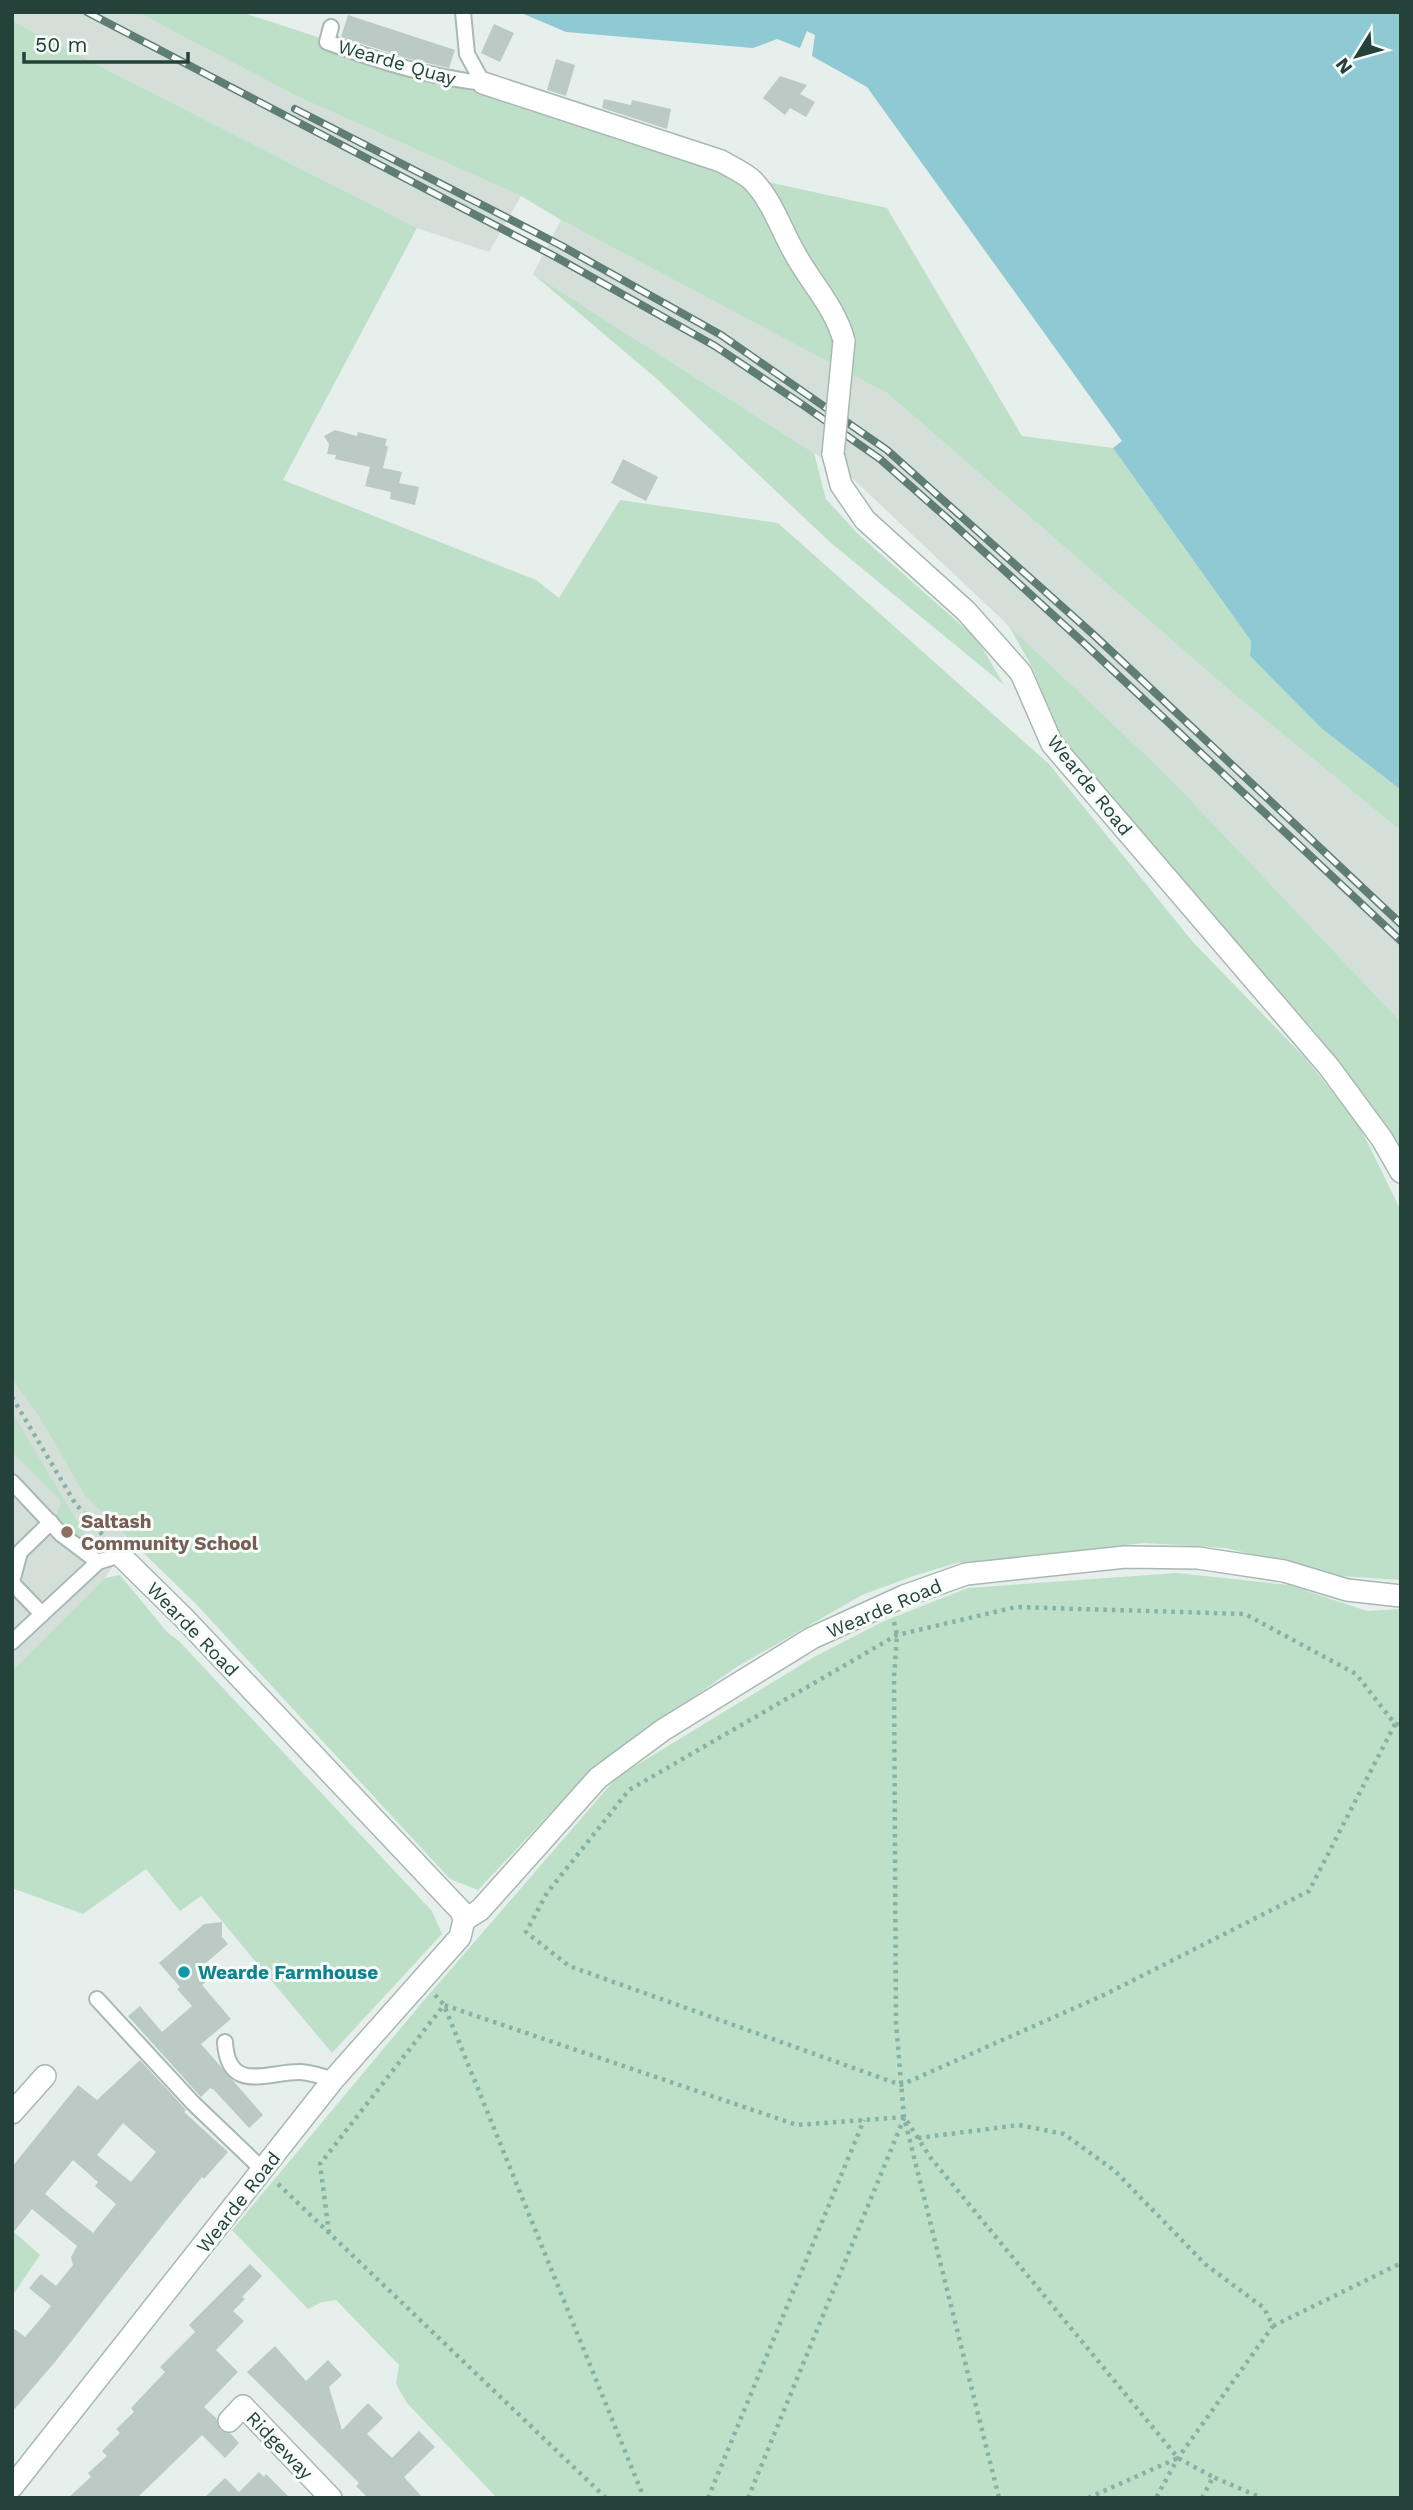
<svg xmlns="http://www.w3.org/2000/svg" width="1413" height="2510" viewBox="0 0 1413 2510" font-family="'Work Sans',sans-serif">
  <rect width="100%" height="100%" fill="#e6efeb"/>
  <g fill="#d4dfda">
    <path d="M12,12H137L296,96L521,196L489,252L417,228L12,21Z"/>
    <path d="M561,220L887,393L1235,695L1401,831V1022L1167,775L850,476L533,274Z"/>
    <path d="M12,1379L41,1420L85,1496L134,1544L120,1555L105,1578L12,1671Z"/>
  </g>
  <g fill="#bfe0c8">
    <path d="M137,12H241L749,178L887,208L1022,436L1113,448L1251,641L1250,656L1321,728L1401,790V831L1235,695L887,393L561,220L521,196L296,96Z"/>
    <path d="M12,21L417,228L283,480L536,580L559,598L620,500L778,523L1049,764L1192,941L1305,1058L1359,1125L1401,1211V1580L1340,1576L1226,1548L1144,1543L957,1563L916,1575L862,1595L735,1668L607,1758L560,1803L478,1890L450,1879L196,1604L85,1496L41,1420L12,1379Z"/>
    <path d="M533,274L814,453L826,499L858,534L977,639L1004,685L831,543L657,379Z"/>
    <path d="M1009,626L1167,775L1401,1022V1152L1321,1039L1065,747L1032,667Z"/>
    <path d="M12,1412L87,1538L81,1545L56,1518L61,1501L12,1452Z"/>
    <path d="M1177,1573L1289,1585L1367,1611L1401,1609V2498H497L407,2403L396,2384L399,2365L336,2300L322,2302L308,2309L232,2230L420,2005L617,1777L814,1657L884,1621L968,1588Z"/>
    <path d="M120,1575L167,1632L179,1641L432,1911L442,1934L332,2053L201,1896L180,1911L146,1869L83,1914L12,1888V1671L105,1578Z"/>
    <path d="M12,2230L40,2255L12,2296Z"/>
  </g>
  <path fill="#8ec9d4" d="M519,12H1401V790L1321,728L1250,656L1251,641L1113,448L1122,441L867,87L812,56L815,35L807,31L800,48L777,39L753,48L566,32Z"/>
  <g fill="#bbcac4" fill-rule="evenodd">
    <path d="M348,15L455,50L449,68L406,58L341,37Z"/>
    <path d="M494,24L514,33L500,62L481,53Z"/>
    <path d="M556,59L575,65L566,96L547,90Z"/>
    <path d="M780,76L807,85L800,94L815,102L806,117L790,108L785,115L763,98Z"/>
    <path d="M604,99L631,105L632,100L671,109L667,129L602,108Z"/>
    <path d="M335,430L357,436L358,432L387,439L385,445L388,447L383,468L402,472L399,483L419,487L415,505L390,499L391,492L365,486L370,467L335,459L336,455L327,454L329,444L324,436Z"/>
    <path d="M623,459L658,477L646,501L611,483Z"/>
    <path d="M222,1922V1937L228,1944L200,1968L209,1979L202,1985L231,2019L201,2044L263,2115L249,2128L214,2090L210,2088L201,2097L128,2016L140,2006L162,2032L192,2006L177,1989L180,1987L159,1963L204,1924Z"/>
    <path d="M140,2060L186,2110L184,2112L228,2152L204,2179L202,2177L165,2222L55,2362L12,2412V2327L25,2337L38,2322L51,2306L29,2288L41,2274L56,2286L73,2265L71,2257L77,2246L32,2209L12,2234V2167L78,2085L97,2100ZM123,2123L156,2152L131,2182L97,2155ZM73,2160L98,2182L95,2186L116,2204L93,2233L45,2194Z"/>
    <path d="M250,2264L262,2276L242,2297L245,2299L233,2311L244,2321L216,2350L238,2372L204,2407L216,2418L220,2430L231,2434L239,2443L225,2458L202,2435L137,2498H68L91,2477L88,2473L107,2456L102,2451L120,2433L116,2429L134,2412L131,2408L165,2372L160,2367L195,2332L189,2325Z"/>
    <path d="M275,2346L306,2381L328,2360L342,2375L329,2387L342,2430L368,2403L383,2418L367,2434L392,2458L419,2431L435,2447L404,2477L423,2498H368L356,2486L359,2483L247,2372Z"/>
    <path d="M259,2472L264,2477L266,2474L290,2498H204L225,2478L239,2492Z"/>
  </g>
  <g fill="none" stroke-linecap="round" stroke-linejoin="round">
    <g stroke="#a8b8b2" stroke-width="18">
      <g id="lane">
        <path d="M463,12L467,54L483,83"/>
        <path d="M331,27L327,42C378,61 429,77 483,83"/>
        <path d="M12,1482L61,1534L98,1562"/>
        <path d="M12,1582L20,1552L51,1522"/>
        <path d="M12,1583L42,1614"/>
        <path d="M12,1642L98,1562L120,1555"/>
        <path d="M97,1999L193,2103L263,2170"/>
        <path d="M225,2042C228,2095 269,2071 301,2072C312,2073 322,2076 333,2080"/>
      </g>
    </g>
    <g stroke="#a8b8b2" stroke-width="24">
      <g id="street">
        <path d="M483,83L721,161C731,167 745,173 753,181C772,201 781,229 794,252C810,282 836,308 844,341"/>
        <path d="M833,454L841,485L865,520L966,611L1021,673L1052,744L1329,1067L1382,1139L1401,1172"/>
        <path d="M464,1920L480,1910L598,1778L663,1730L812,1638L904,1596L966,1574L1125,1557L1198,1558L1284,1571L1347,1590L1401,1596"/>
        <path d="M12,2113L45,2076"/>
        <path d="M229,2421L243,2406L331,2498"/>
        <path d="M12,2487L333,2080L460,1937L464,1920L461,1911L183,1617L120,1555"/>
      </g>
    </g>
    <g stroke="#86b3a5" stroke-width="4.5" stroke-dasharray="3.5 5" stroke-linecap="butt">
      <path d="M12,1397L75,1503L108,1541"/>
      <path d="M894,1622L897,1635L894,1677L896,2023L904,2117L999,2498"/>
      <path d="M1395,1724L1309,1891L1106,1994L901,2085L569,1966L526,1932L547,1893L629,1790L897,1635L1016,1607L1245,1614L1356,1674L1395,1724L1401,1725"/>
      <path d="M435,1995L444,2005L644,2498"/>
      <path d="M907,2121L930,2157L1178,2458L1213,2477"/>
      <path d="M918,2138L1019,2125L1064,2134L1115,2171L1205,2264L1264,2308L1273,2326L1178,2458L1156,2498"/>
      <path d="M278,2184L606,2498"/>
      <path d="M329,2233L320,2164L444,2005L797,2125L904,2117"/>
      <path d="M1273,2326L1401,2263"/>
      <path d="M708,2498L864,2120"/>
      <path d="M748,2498L904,2118"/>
      <path d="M1088,2498L1178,2458"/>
      <path d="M1202,2498L1213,2477L1262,2498"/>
    </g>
    <use href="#lane" stroke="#fff" stroke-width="14"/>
    <use href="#street" stroke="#fff" stroke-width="21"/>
    <g stroke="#5f7d75" stroke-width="8">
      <g id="rail">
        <path d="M87,12L554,256L715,346L803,405L880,459L948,519L1087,646L1401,941"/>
        <path d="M295,109L560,245L721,335L887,450L1095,636L1401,924"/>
      </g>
    </g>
    <use href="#rail" stroke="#f7fbf9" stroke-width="5" stroke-dasharray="16" stroke-linecap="butt"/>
    <g stroke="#a8b8b2" stroke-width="24" stroke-linecap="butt">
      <path id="street-bridge" d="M833,454L844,341"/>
    </g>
    <use href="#street-bridge" stroke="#fff" stroke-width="21"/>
  </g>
  <circle fill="#8d6e63" stroke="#f7fbf9" stroke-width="2.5" cx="67" cy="1532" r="7"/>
  <circle fill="#0f9aa8" stroke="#f7fbf9" stroke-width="2.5" cx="184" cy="1972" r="7"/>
  <g text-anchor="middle" stroke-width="6" stroke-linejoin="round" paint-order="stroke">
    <g font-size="19" fill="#24423a" stroke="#f7fbf9">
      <text transform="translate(397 62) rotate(16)" y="7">Wearde Quay</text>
      <text transform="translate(1090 785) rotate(51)" y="7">Wearde Road</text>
      <text transform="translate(884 1608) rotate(-23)" y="7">Wearde Road</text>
      <text transform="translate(193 1629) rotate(46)" y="7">Wearde Road</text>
      <text transform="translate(238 2202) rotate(-52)" y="7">Wearde Road</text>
      <text transform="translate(280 2445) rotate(46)" y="7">Ridgeway</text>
    </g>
    <g font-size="19" font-weight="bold" fill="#785e54" stroke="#f7fbf9" text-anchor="start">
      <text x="81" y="1528">Saltash<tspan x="81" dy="22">Community School</tspan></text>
    </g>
    <g font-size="19" font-weight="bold" fill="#0d838f" stroke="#f7fbf9" text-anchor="start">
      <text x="198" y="1979">Wearde Farmhouse</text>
    </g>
  </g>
  <rect width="1413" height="2510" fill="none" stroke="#24423a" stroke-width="28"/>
  <g transform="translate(1357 56) rotate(233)" stroke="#f7fbf9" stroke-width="5" paint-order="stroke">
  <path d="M0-5L12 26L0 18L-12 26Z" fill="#24423a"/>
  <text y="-10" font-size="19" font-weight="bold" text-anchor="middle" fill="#24423a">N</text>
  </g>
  <path d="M24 52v10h164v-10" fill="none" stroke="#24423a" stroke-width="3.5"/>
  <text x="35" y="52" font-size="21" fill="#24423a" stroke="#f7fbf9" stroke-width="5" paint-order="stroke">50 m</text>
</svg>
